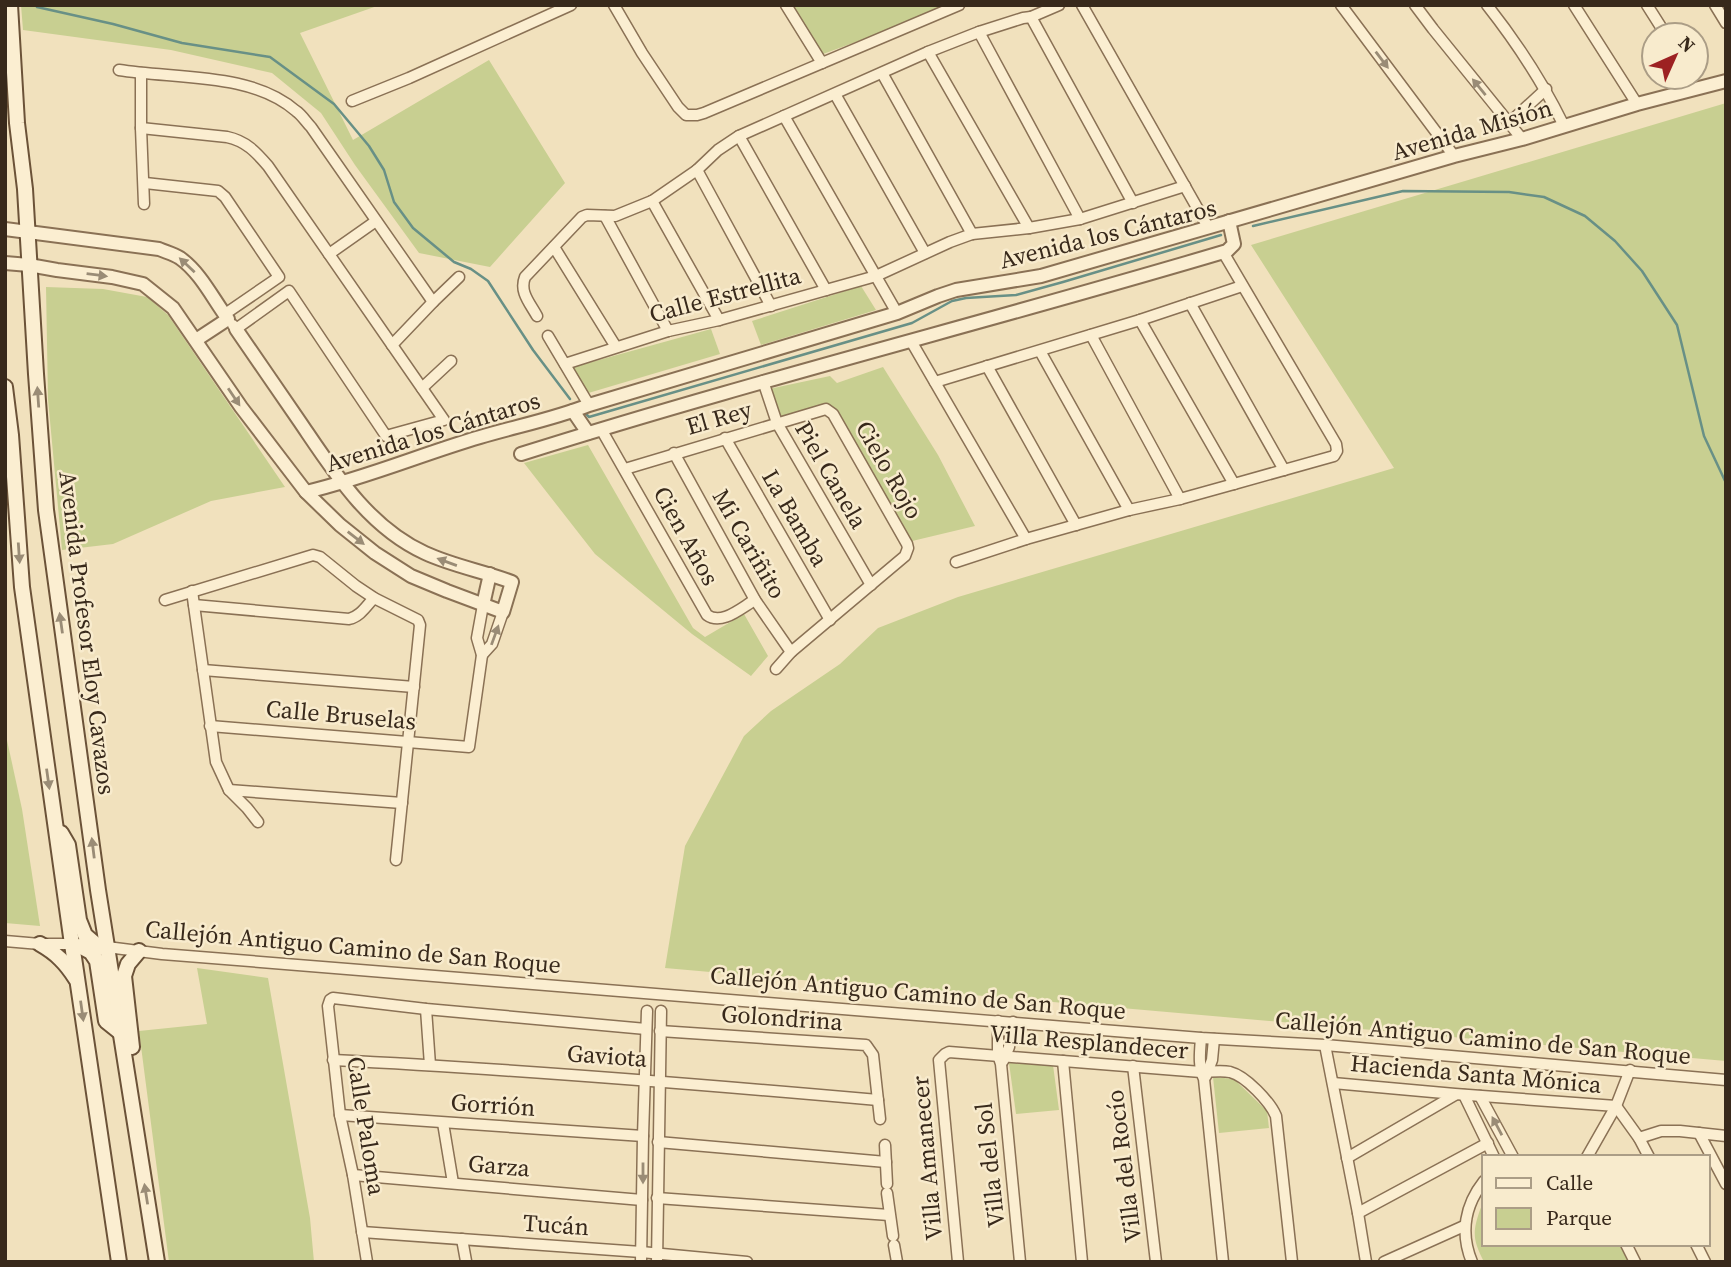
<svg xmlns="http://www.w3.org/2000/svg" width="1731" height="1267" viewBox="0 0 1731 1267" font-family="'Source Serif 4',serif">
  <rect width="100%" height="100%" fill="#f1e1bd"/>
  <g fill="#c8cf91">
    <path d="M21,5H380L300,33L353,140L489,60L565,183L490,267L419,253L355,165L321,113L272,73L171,50L23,30Z"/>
    <path d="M793,5H957L823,54Z"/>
    <path d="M1726,103V1061L665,968L685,846L744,736L771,711L840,664L878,628L958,597L1394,468L1251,245Z"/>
    <path d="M861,286L876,310L761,345L752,321Z"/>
    <path d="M46,287L103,289L147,297L168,315L285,487L211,501L113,544L62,550L48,399Z"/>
    <path d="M711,329L720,354L585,394L570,368Z"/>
    <path d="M883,367L938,455L975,526L908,542L830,405L779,417L769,389L830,376L837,383Z"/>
    <path d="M588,445L693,628L705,637L744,614L768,656L751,676L692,634L595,554L524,463Z"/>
    <path d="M5,731L22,809L40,926L5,923Z"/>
    <path d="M197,968L268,978L310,1218L314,1262H169L139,1031L207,1024Z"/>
    <path d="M1009,1063L1053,1065L1059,1110L1016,1114Z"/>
    <path d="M1213,1077L1234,1079L1267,1111L1269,1128L1219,1133Z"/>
    <path d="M1484,1199V1244H1621L1630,1262H1484C1473,1240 1472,1233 1480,1210C1482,1206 1482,1202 1484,1199Z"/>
  </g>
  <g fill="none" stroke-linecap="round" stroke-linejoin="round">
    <g stroke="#689086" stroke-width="2.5">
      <path d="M37,7L113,24L182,43L270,57L334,104L369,146L384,170L394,202L413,228L454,262L471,269L488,281L533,350L570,399"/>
      <path d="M1253,226L1403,191L1509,192L1544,197L1585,216L1615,241L1642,271L1677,325L1704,436L1726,483"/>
      <path d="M586,414L589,417L912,323L952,301L966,298L1016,295L1063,282L1221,235"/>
    </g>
    <g stroke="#8a7155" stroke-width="13">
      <g id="minor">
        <path d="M614,5L642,53L678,107L686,115H697L704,113L959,5"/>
        <path d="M786,5L822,63"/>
        <path d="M1082,5L1208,227"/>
        <path d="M1341,5L1454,156"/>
        <path d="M1415,5L1433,29L1522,139"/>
        <path d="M1487,5C1517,43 1543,83 1564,126"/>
        <path d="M1574,5L1637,104"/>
        <path d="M1647,5L1666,35"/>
        <path d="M1715,5L1726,23"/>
        <path d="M1031,17L1059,5"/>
        <path d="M979,32L1023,18L1031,17L1133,203"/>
        <path d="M928,52L979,32L1080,219"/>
        <path d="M119,70C175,79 252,72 296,111C302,115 306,122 311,127L433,302"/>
        <path d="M141,73V128L144,204"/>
        <path d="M882,73L972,234"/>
        <path d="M835,94L925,253"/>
        <path d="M352,101L409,78L571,5"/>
        <path d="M784,116L897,313"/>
        <path d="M1509,123L1546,89"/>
        <path d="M141,128L227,137C246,141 256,152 268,166L444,420L386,436L289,291L236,329L233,325"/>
        <path d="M739,136L826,290"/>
        <path d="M697,170L771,306"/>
        <path d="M145,183L218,191L225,197L279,277L225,314"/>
        <path d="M652,201L719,320"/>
        <path d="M605,216L668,331"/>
        <path d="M554,247L616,347"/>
        <path d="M1223,252L1336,444L1337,451L1334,456L1234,484"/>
        <path d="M329,254L376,221"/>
        <path d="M1190,303L1284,470"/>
        <path d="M537,316C530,303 519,292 525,277L582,217L587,215L615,216L652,201L697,170L718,150L739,136L928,52L1029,228"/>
        <path d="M1091,335L1180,499"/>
        <path d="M548,336L589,405"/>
        <path d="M911,341L1026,539"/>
        <path d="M392,345L433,302L459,277"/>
        <path d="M1040,351L1129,510"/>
        <path d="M565,364L668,331L719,320L876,276L950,242L972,234L1029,228L1080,219L1185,186"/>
        <path d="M987,366L1076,525"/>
        <path d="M763,381L777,423L871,585"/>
        <path d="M935,382L1140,320L1242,286"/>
        <path d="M422,388L451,361"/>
        <path d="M601,429L707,615C722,626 742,607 755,600"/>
        <path d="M725,438L830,620"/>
        <path d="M674,453L755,600L791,652"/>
        <path d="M625,469L826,409L833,414L907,544L908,548L905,556L791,652L776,669"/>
        <path d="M956,562L1026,539L1129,510L1180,499L1234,484L1140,320"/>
        <path d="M192,591L216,762L229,790L247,808L258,822"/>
        <path d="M165,600L313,555L320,557L356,586L374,598L418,620L420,625L396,860"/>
        <path d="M194,605L349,619C361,616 366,606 374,598"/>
        <path d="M482,655L492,644L503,612"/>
        <path d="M203,670L414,687"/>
        <path d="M210,726L469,747L482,655L477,638L483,605"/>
        <path d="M229,790L402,803"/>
        <path d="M5,941L40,944H72"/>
        <path d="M107,947L162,954L1201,1038L1325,1045L1726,1080"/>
        <path d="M426,1009L430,1065"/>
        <path d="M998,1021V1055L1001,1064L1020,1262"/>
        <path d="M660,1031L866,1045L873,1055L880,1119"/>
        <path d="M1201,1038C1200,1052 1198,1066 1204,1079L1223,1262"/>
        <path d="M1325,1045L1358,1213L1366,1262"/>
        <path d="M333,1060C515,1069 697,1084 878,1100"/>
        <path d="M1003,1061L1009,1047L1013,1022"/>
        <path d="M1063,1061L1082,1262"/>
        <path d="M1133,1066L1156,1262"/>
        <path d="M1206,1076L1212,1060L1214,1039"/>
        <path d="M1333,1083L1455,1094L1616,1106L1639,1138L1649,1157"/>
        <path d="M1464,1095L1494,1157"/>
        <path d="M1480,1096L1513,1157"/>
        <path d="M340,1115L643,1136"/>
        <path d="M443,1123L453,1183"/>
        <path d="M1699,1133L1726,1184"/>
        <path d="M1639,1138L1661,1131H1680L1726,1136"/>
        <path d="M658,1142L886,1162"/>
        <path d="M885,1145L887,1184"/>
        <path d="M1587,1157L1616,1106L1630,1070"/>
        <path d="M1347,1158L1455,1095"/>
        <path d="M353,1175L642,1200"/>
        <path d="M887,1193L893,1236"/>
        <path d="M657,1198L889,1215"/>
        <path d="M1358,1213L1488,1143"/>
        <path d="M362,1232L641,1252L747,1262"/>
        <path d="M462,1239L466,1261"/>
        <path d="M1626,1244L1635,1262"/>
        <path d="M1696,1244L1705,1262"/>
        <path d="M894,1245L897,1262"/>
        <path d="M367,1262L353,1175L340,1115L328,1006L330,1000L333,998L426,1009L646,1029"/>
        <path d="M641,1262L643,1136L647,1011"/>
        <path d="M657,1262L661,1011"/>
        <path d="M958,1262L939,1060L945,1054L949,1052L1201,1072C1210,1072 1221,1070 1230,1072C1246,1076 1270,1102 1276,1116L1292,1262"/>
        <path d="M1384,1262L1464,1226"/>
        <path d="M1472,1262C1460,1233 1465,1205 1484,1181"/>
      </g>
    </g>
    <g stroke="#8a7155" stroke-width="16">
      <g id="tertiary">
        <path d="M5,229L159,249C166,252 174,254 180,258C201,273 213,299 228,319L196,340"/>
        <path d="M5,263L29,265L57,270L112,277L143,284L173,308L241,407L306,492L340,525L375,553L411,576L447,591L503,612L512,582C483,571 453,566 425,553C368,527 334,472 300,422C279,391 257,360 236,329"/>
        <path d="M573,411L588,433"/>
        <path d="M521,454C755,380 992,321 1227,251L1234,244L1229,221"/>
        <path d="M306,492C366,478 422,454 480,437C517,426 554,419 589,405L897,313L938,296L956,290L1041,276L1454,156L1522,139L1637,104L1726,81"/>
        <path d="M483,605L490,574"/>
      </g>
    </g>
    <g stroke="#6b5238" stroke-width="18">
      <g id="secondary">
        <path d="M10,5L17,123L25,189L36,374L46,510L98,890L157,1262"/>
        <path d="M5,387L11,435L22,587L72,944L119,1262"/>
        <path d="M61,833L68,845L79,920L85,935L99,947H107"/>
        <path d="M40,944C56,953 66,963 76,979"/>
        <path d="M80,946L91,952L97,961L106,1021L121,1033"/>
        <path d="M132,1047L124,976L128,964L139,951"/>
      </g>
    </g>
    <use href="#minor" stroke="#fbeed1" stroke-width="10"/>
    <use href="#tertiary" stroke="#fbeed1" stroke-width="12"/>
    <use href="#secondary" stroke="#fbeed1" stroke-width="14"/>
  </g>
  <defs><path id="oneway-solid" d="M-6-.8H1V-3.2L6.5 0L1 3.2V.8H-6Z" transform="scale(1.75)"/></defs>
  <g fill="#9a8c76">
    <use href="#oneway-solid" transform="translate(1382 60) rotate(53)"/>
    <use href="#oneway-solid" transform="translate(1479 87) rotate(-129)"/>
    <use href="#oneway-solid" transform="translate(187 265) rotate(-137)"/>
    <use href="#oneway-solid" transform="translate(97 275) rotate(7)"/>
    <use href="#oneway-solid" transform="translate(38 397) rotate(-94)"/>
    <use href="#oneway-solid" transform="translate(234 397) rotate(56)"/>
    <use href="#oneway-solid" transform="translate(356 538) rotate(38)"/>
    <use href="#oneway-solid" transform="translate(19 553) rotate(86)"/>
    <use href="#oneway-solid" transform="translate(447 562) rotate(-160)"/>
    <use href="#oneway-solid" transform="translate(61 623) rotate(-98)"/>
    <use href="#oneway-solid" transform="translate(495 635) rotate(-70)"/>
    <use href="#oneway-solid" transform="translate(48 779) rotate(82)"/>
    <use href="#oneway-solid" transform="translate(93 848) rotate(-97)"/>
    <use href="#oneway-solid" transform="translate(82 1011) rotate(82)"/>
    <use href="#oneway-solid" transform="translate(1497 1126) rotate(-118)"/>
    <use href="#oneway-solid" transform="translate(643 1173) rotate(90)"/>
    <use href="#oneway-solid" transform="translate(146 1194) rotate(-99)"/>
  </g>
  <g text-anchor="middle" stroke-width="5" stroke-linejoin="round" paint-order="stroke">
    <g font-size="24" fill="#38291b" stroke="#f8ebcd">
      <text transform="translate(1472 130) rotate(-16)" y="8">Avenida Misión</text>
      <text transform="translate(1108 234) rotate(-14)" y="8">Avenida los Cántaros</text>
      <text transform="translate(725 295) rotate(-15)" y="8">Calle Estrellita</text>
      <text transform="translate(719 418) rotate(-16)" y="8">El Rey</text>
      <text transform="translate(433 432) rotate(-17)" y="8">Avenida los Cántaros</text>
      <text transform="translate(889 470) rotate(60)" y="8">Cielo Rojo</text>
      <text transform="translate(831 475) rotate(60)" y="8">Piel Canela</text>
      <text transform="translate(795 518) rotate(60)" y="8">La Bamba</text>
      <text transform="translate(686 536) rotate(61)" y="8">Cien Años</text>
      <text transform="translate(749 544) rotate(60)" y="8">Mi Cariñito</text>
      <text transform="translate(87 633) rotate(83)" y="8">Avenida Profesor Eloy Cavazos</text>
      <text transform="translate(341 715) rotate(5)" y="8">Calle Bruselas</text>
      <text transform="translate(353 947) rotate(5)" y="8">Callejón Antiguo Camino de San Roque</text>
      <text transform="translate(918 993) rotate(5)" y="8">Callejón Antiguo Camino de San Roque</text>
      <text transform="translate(782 1018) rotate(4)" y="8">Golondrina</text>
      <text transform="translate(1483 1038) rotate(5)" y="8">Callejón Antiguo Camino de San Roque</text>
      <text transform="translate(1089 1042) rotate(5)" y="8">Villa Resplandecer</text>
      <text transform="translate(607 1056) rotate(4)" y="8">Gaviota</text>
      <text transform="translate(1476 1074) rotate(5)" y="8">Hacienda Santa Mónica</text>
      <text transform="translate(493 1105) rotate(4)" y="8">Gorrión</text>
      <text transform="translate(366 1126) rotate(81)" y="8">Calle Paloma</text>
      <text transform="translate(927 1158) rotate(-95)" y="8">Villa Amanecer</text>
      <text transform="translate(990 1165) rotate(-96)" y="8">Villa del Sol</text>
      <text transform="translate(499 1166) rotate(5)" y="8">Garza</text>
      <text transform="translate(1124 1166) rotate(-97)" y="8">Villa del Rocío</text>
      <text transform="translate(556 1225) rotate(4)" y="8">Tucán</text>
    </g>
  </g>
  <rect width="1731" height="1267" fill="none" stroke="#38291b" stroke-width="14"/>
  <rect x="1482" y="1155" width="228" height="91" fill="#f8ebcd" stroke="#ab9d86" stroke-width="2"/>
  <rect x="1496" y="1178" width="35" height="10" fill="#fbeed1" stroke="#ab9d86" stroke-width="2"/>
  <text x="1546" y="1190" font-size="21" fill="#38291b">Calle</text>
  <rect x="1496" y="1208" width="35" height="21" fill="#c8cf91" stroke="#ab9d86" stroke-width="2"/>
  <text x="1546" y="1225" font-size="21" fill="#38291b">Parque</text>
  <g transform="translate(1675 56) rotate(45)"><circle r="33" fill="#f8ebcd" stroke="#ab9d86" stroke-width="2"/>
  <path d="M0-5L12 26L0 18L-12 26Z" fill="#9d2122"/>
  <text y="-10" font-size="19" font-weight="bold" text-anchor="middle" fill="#38291b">N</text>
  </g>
</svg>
